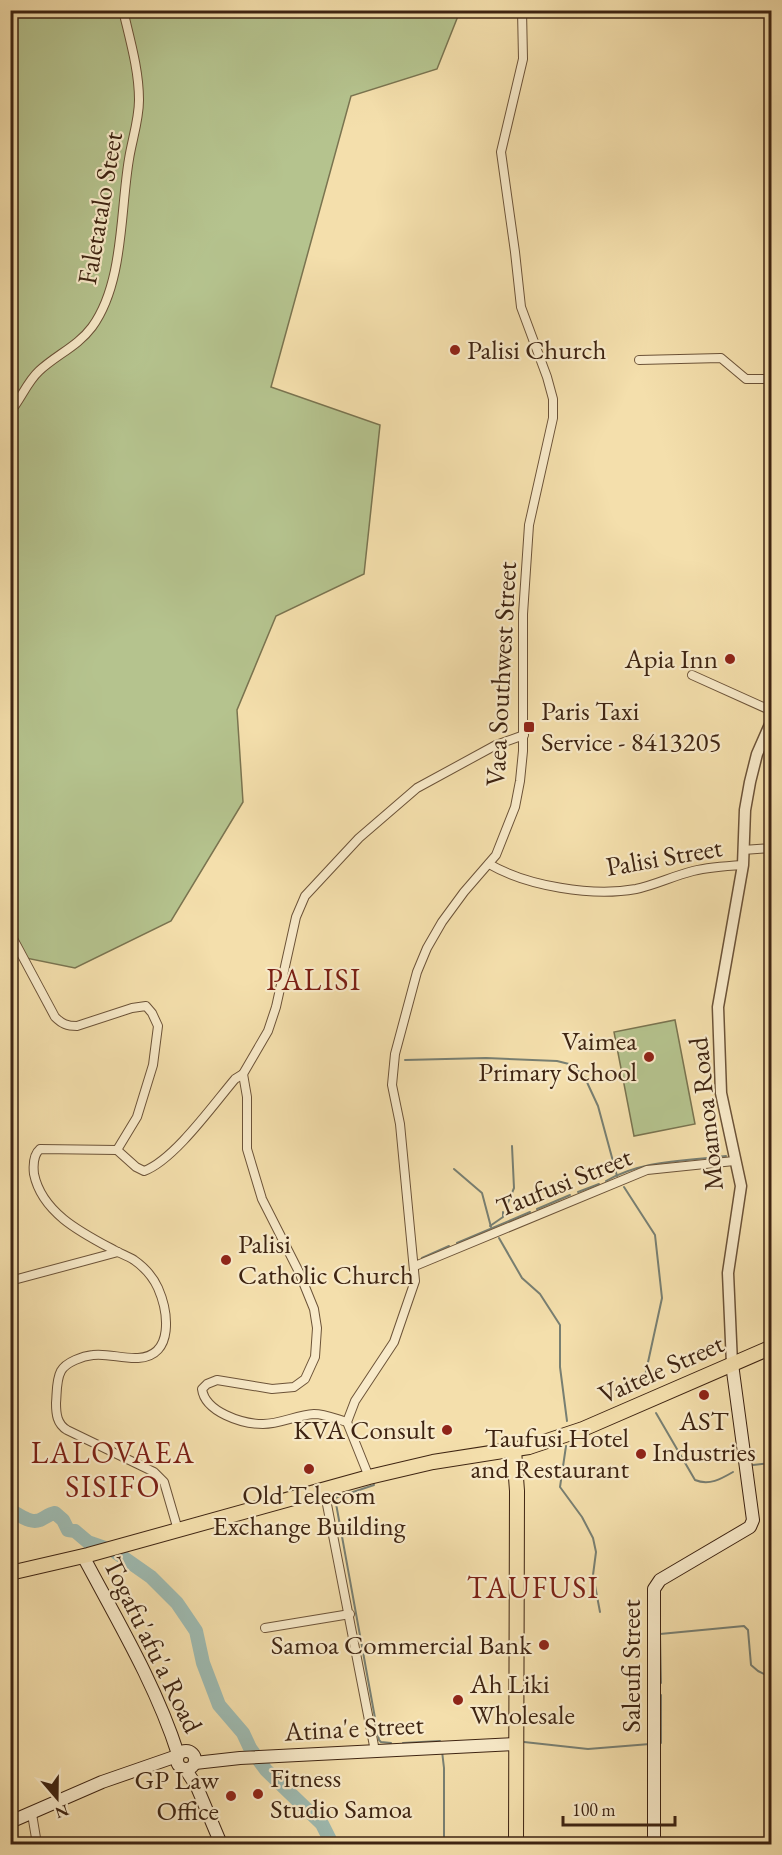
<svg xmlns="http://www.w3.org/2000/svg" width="782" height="1855" viewBox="0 0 782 1855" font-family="'EB Garamond',serif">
  <rect width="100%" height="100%" fill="#f4dfac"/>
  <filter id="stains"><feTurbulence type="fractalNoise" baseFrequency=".00333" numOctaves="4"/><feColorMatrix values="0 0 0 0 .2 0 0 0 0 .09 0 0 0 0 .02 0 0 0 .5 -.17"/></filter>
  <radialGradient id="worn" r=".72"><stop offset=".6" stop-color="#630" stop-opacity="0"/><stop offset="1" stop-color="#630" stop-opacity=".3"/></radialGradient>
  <g fill="#b5c38e" stroke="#7a7450" stroke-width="1.5">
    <path d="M10,11H460L437,69L351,96L271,387L380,425L364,574L276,616L237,710L243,802L171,921L75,968L11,955Z"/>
    <path d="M675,1020L695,1124L634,1136L614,1032Z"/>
  </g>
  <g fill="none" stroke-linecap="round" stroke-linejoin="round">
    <g stroke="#787f72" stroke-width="2">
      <path d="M405,1060L486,1058L557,1061L573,1065L585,1078L598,1106L617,1176"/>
      <path d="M454,1169L482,1193L491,1227"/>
      <path d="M606,1181C642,1160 686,1161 726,1156"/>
      <path d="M624,1187L655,1235L662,1298L645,1376V1386"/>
      <path d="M578,1192L599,1184"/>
      <path d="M507,1205L514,1188L512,1146"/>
      <path d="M537,1209L570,1195"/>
      <path d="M490,1226L503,1217V1212"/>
      <path d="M499,1238L522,1278L540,1294L560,1325V1367L567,1421"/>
      <path d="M457,1243L530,1212"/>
      <path d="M422,1258L449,1246"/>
      <path d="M656,1413L695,1480C709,1486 721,1479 733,1472"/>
      <path d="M566,1446L560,1487L582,1517L593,1538L596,1552L593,1575L600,1612"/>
      <path d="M753,1465L772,1463"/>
      <path d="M373,1482L374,1485L335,1498L379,1740L381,1742L391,1743"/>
      <path d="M661,1683L660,1634L744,1626L748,1630L751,1665L758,1671L772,1678"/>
      <path d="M661,1695V1743"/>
      <path d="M524,1742L588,1749L650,1744"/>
      <path d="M403,1743L440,1741L441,1743"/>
      <path d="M427,1844L444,1840V1768L442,1751"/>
    </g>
    <path stroke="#9ebbb2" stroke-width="14" d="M10,1511C20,1514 29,1524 40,1520C46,1517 49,1514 55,1513L63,1520L68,1530L75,1531L88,1542L114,1551L151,1577L177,1603L196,1631L203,1663L219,1705L243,1733L250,1748L266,1770L322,1824L332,1844"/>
    <g stroke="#6c5338" stroke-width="10">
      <g id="minor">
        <path d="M639,360L721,358L746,379H772"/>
        <path d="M10,412C21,399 27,382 39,371C56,355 78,346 92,327C124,283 120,212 129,159C132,140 139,120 139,100C139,70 130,40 123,10"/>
        <path d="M692,675L772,711"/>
        <path d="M743,850L772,848"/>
        <path d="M489,864C527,886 592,897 636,889C655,885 673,876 693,871C709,867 726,866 743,865"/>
        <path d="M10,933L55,1017C62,1024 67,1026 77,1026L132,1008L146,1006L152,1013L158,1026L153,1065L137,1117L117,1150L136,1167L144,1171C174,1160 213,1105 235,1079L243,1074"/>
        <path d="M117,1150L40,1149C33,1155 33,1165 34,1174C42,1213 82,1233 114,1250C121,1254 128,1256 134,1260C144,1267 153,1277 158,1288C168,1311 175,1356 138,1358C123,1359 107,1353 93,1355C83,1356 66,1362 61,1371C56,1380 57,1393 56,1403C56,1414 57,1424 67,1430L154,1472L164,1482L178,1530"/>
        <path d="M415,1266L647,1170L734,1161"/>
        <path d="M10,1281L118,1252"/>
        <path d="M347,1422C336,1419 325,1414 314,1414C297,1415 280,1424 263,1424C242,1424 205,1412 202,1389L207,1384L217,1380L272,1389L294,1387L305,1379L315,1357L317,1328L314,1309L299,1272L262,1199L247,1149V1097L243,1074L268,1031L276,1007L296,917L305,896L359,838L417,788L496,745L524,735"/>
        <path d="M369,1477L347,1422L355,1401L394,1342L415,1281L400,1124L392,1085L395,1054L417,972L427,948L442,922L464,892L496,855L515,807L520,781L523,751V614L529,525L553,418V399L547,377L521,307L515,252L501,152L523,59L522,10"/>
        <path d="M324,1489L375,1751"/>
        <path d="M769,1566L772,1567"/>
        <path d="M265,1628L350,1614"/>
        <path d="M32,1814L37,1844"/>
      </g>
    </g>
    <g stroke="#6c5338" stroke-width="13">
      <path id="tertiary" d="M732,1364L728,1273L741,1186L721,1093L718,1007L743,865L745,810L750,782L757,754L772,720"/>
    </g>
    <g stroke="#3e2412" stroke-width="14">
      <g id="secondary">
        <path d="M83,1556C117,1620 156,1685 178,1754"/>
        <circle cx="186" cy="1760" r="9"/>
        <path d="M195,1763L240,1758L516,1744"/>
        <path d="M186,1770L197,1787L221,1844"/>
        <path d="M10,1822L102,1782L177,1756"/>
        <path d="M654,1844V1589L660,1580L750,1527L753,1520L732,1364"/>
      </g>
    </g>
    <g stroke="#3e2412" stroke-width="16">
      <g id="primary">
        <path d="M514,1450L517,1491L516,1844"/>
        <path d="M10,1573L88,1555L369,1477L433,1462L529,1447L583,1429L772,1347"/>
      </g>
    </g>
    <use href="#minor" stroke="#f8eac9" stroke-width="8"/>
    <use href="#tertiary" stroke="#f8eac9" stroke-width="10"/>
    <use href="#secondary" stroke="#f8eac9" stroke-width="12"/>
    <use href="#primary" stroke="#f4dfac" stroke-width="14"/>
  </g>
  <g fill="#8f2418" stroke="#f8eac9" stroke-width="2">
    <circle cx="455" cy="350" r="6"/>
    <circle cx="730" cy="659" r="6"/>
    <rect x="523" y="721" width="12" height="12" rx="3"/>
    <circle cx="649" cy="1057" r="6"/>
    <circle cx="226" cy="1260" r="6"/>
    <circle cx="704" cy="1395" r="6"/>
    <circle cx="447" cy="1430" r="6"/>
    <circle cx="641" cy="1454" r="6"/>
    <circle cx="309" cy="1469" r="6"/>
    <circle cx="544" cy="1645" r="6"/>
    <circle cx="458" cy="1700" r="6"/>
    <circle cx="258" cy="1794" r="6"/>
    <circle cx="231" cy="1796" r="6"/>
  </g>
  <g text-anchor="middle" stroke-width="4.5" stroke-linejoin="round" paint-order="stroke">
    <g font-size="27" fill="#3e2412" stroke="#f8eac9">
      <text transform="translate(100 208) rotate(-80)" y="9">Faletatalo Steet</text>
      <text transform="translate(501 674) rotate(-87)" y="9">Vaea Southwest Street</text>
      <text transform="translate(664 857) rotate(-10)" y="9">Palisi Street</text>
      <text transform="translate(706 1114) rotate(-96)" y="9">Moamoa Road</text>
      <text transform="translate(564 1182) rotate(-22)" y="9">Taufusi Street</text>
      <text transform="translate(661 1369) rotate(-24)" y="9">Vaitele Street</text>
      <text transform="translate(153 1645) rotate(64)" y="9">Togafu'afu'a Road</text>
      <text transform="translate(631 1666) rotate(-90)" y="9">Saleufi Street</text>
      <text transform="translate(354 1728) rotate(-3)" y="9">Atina'e Street</text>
    </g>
    <g font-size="27" fill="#3e2412" stroke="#f8eac9" text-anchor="end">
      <text x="467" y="359" text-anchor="start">Palisi Church</text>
      <text x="718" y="668">Apia Inn</text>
      <text x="541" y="720" text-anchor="start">Paris Taxi<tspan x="541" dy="31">Service - 8413205</tspan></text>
      <text x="637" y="1050">Vaimea<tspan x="637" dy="31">Primary School</tspan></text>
      <text x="238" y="1253" text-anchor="start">Palisi<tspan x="238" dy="31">Catholic Church</tspan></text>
      <text x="704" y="1430" text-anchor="middle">AST<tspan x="704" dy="31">Industries</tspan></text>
      <text x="435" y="1439">KVA Consult</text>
      <text x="629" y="1447">Taufusi Hotel<tspan x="629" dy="31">and Restaurant</tspan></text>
      <text x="309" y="1504" text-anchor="middle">Old Telecom<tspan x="309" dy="31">Exchange Building</tspan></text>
      <text x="532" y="1654">Samoa Commercial Bank</text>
      <text x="470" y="1693" text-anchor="start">Ah Liki<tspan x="470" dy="31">Wholesale</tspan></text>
      <text x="270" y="1787" text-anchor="start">Fitness<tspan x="270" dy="31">Studio Samoa</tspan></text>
      <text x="219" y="1789">GP Law<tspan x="219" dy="31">Office</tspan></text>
    </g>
    <g font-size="30" letter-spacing="1.5" fill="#7a1f14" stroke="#f8eac9">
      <text x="314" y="990">PALISI</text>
      <text x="113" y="1463">LALOVAEA<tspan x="113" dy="34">SISIFO</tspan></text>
      <text x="533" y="1598">TAUFUSI</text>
    </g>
  </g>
  <rect width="782" height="1855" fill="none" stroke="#f4dfac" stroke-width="36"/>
  <rect x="12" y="12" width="758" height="1831" fill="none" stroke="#3e2412" stroke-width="3"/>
  <rect x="18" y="18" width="746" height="1819" fill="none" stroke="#3e2412" stroke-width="1.5"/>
  <g transform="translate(57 1798) rotate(160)" stroke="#f8eac9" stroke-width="4.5" paint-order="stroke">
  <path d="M0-4.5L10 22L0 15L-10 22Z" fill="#3e2412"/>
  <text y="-9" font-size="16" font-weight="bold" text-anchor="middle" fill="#3e2412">N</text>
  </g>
  <path d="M563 1816v9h112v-9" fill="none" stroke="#3e2412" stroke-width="3"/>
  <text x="572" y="1816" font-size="18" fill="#3e2412" stroke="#f8eac9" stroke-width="4.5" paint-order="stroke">100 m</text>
  <rect width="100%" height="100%" filter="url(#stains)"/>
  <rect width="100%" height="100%" fill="url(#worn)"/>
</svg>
